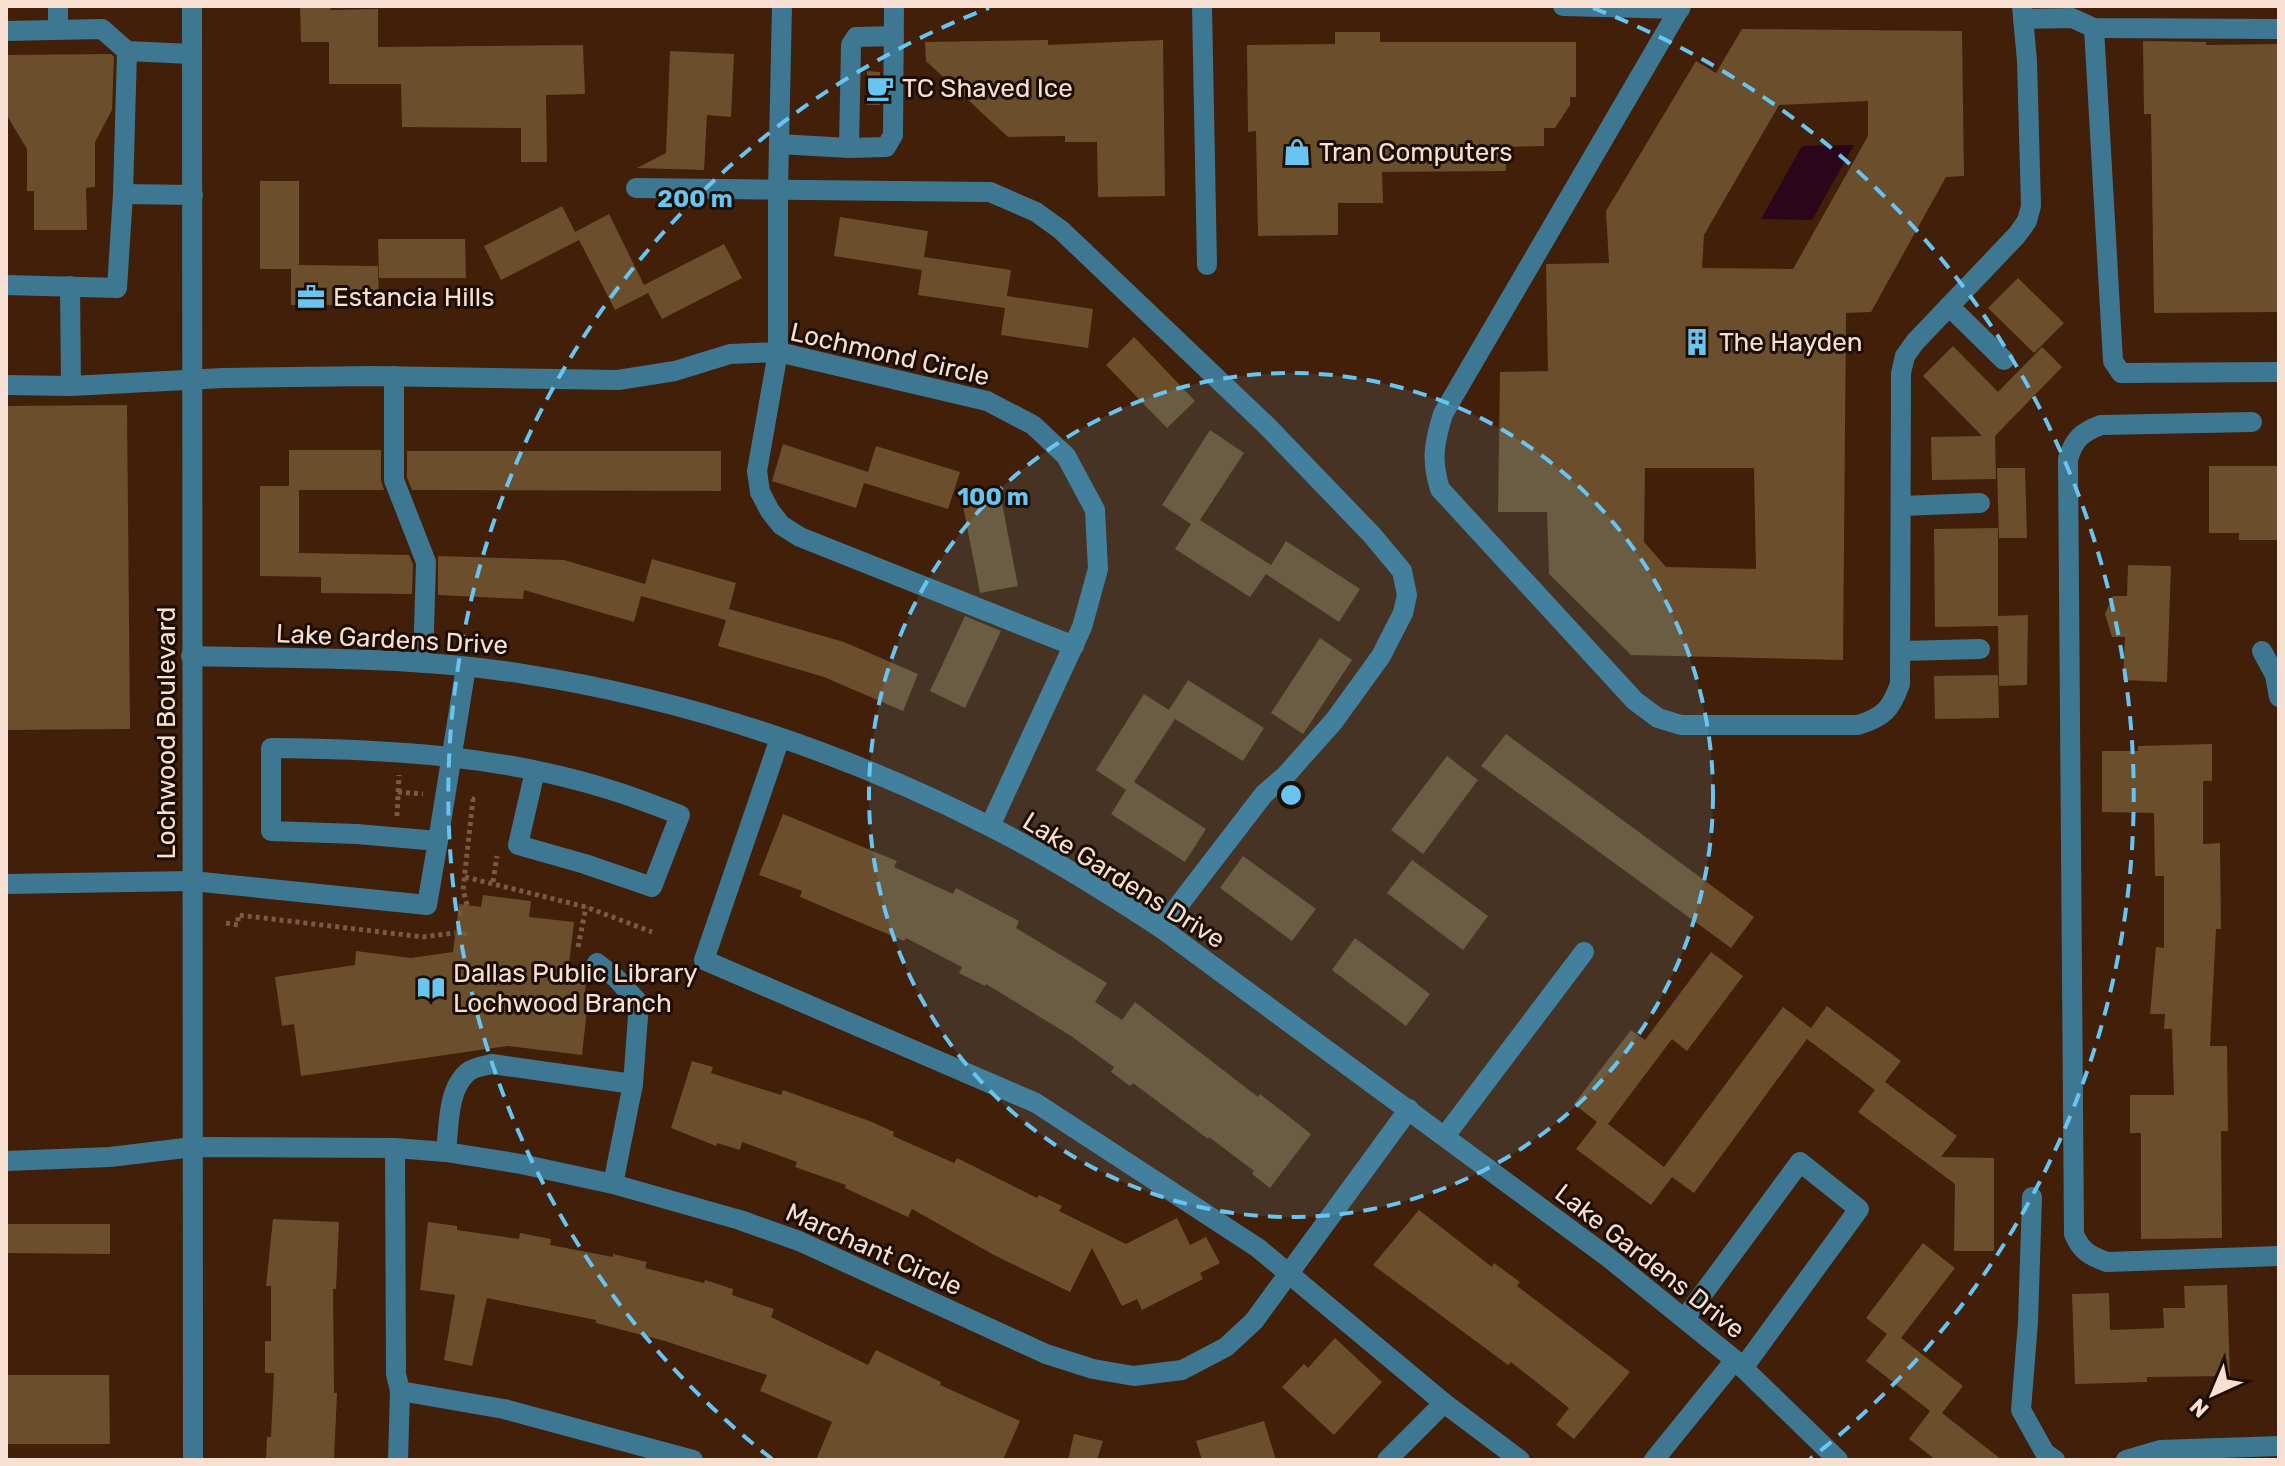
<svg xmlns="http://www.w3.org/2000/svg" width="2285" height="1466" viewBox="0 0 2285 1466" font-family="Rubik,sans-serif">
  <rect width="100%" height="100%" fill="#411f08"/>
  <path fill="#2b061a" d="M1854,145L1812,220L1761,219L1802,146Z"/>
  <g fill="#6b4f2c" fill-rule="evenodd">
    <path d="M300,6H330L331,10L378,9V47L583,45L585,94L546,95L547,162H521V128L402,127L401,84H329V42H301Z"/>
    <path d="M1742,29L1962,31L1964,176L1946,177L1871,312L1846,313L1843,660L1631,655L1549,574L1547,512H1498L1500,372L1548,371L1546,264L1609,263L1606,211L1696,61L1716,73ZM1868,101V136L1793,269L1702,268L1704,235L1779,105ZM1645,468H1754L1756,569L1666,567L1644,542Z"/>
    <path d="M1335,32H1380V42H1576V97H1570V105L1555,128H1544V146L1506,147V171L1382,172L1383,203H1338V235L1258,236L1256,131L1248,132L1247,45L1335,44Z"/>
    <path d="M1048,40V45L1163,40L1165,196L1098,197L1097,142H1065V136L1008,137L926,61L925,42Z"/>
    <path d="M2143,41L2206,42V45L2279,44V312L2154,313L2151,114H2144Z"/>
    <path d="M670,51L734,54L731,117L707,115L704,170L637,168L666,153Z"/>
    <path d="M111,54L114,57L112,110L95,142V187L86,188L87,230H34V191H27V149L6,114V55Z"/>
    <path d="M867,71L880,72V105H867Z"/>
    <path d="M260,181H299V265L378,266L379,305H291V269H260Z"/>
    <path d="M562,206L579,240L501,280L484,246Z"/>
    <path d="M609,214L644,285L724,244L742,278L662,319L648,293L615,310L575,232Z"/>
    <path d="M840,217L928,231L924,257L1011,270L1007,296L1093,309L1088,348L1001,335L1005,308L918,295L922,270L834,256Z"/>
    <path d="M378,239H465L466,278H379Z"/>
    <path d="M2018,278L2064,323L2034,353L1988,308Z"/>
    <path d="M1134,337L1195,401L1167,428L1106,365Z"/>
    <path d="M1953,346L1998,392L2042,347L2062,367L1995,436L1996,479L1932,480L1931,437L1982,436L1923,376Z"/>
    <path d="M127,405L130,729L6,730V406Z"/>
    <path d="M1210,430L1244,453L1200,520L1271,565L1286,541L1360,589L1339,622L1266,574L1250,597L1175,549L1191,524L1162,505Z"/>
    <path d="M783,444L868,472L876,446L960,472L948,509L864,483L865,480L856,508L772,481Z"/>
    <path d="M289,450H381V480L384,490H299V553L409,555L413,564L412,594L321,593V577L260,576V486H289Z"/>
    <path d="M407,451H721V491L412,490L407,478Z"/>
    <path d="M2209,466H2279V540H2239V533H2209Z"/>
    <path d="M1997,468H2025L2027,538H1999Z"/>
    <path d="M1001,498L1018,586L980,593L963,506Z"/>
    <path d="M1998,528V616L2028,615L2027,685L1999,686L1998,626L1935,627L1934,529Z"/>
    <path d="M438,556L564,560L645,584L652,559L736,583L727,617L729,609L844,642L918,674L903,711L824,677L718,646L726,620L641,596L634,622L524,590L523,599L438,595Z"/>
    <path d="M2128,565L2171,566L2167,682L2123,680L2125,637H2112L2105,614L2113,596H2127Z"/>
    <path d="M965,616L1001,631L965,708L930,691Z"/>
    <path d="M1320,638L1352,660L1303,734L1271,713Z"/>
    <path d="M1998,675L1999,718L1935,719L1934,676Z"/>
    <path d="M1188,680L1264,728L1243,761L1175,719L1134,782L1206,829L1185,862L1111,814L1126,790L1096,770L1144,694L1169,710Z"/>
    <path d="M1506,734L1754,917L1731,948L1481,766Z"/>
    <path d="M2212,744V781H2203V844L2220,843L2221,929H2216L2210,1046H2227L2228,1131H2221L2222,1238L2141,1239V1133H2130V1095H2174L2172,1029H2164L2165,1014H2150L2156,947L2164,948V876H2155L2154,813L2102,812V751H2138V746Z"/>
    <path d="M1447,756L1478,780L1423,854L1391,830Z"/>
    <path d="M783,814L897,861L894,867L953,894L956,888L1019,921L1016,928L1107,983L1095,1002L1122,1020L1135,1002L1258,1097L1260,1094L1311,1134L1270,1188L1252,1174L1254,1171L1209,1137L1208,1139L1133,1083L1130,1086L1111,1072L1114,1067L1071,1036L986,984L985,986L959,973L962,967L906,938L904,941L800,897L802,891L759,875Z"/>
    <path d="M1243,856L1316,909L1292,941L1220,888Z"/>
    <path d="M1412,860L1488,916L1463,950L1387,893Z"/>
    <path d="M483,895L531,901L529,917L574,922L568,972L587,974L584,999L588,1000L582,1055L507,1046L301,1076L294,1024L282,1026L275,977L355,965L356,951L411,958L453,952L459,904L481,907Z"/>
    <path d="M1355,938L1430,994L1406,1026L1332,970Z"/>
    <path d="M1711,952L1743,976L1687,1051L1672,1039L1608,1124L1664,1167L1783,1007L1811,1028L1827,1006L1901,1061L1885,1082L1957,1136L1941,1157L1994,1158V1251H1954L1955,1184L1858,1112L1875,1090L1807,1039L1694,1193L1672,1177L1651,1205L1576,1149L1597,1122L1574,1104L1631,1030L1645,1040Z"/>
    <path d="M692,1061L713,1067L711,1073L781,1095L783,1090L872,1122L894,1132L893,1136L954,1163L957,1158L1037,1198L1039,1195L1062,1206L1059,1211L1126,1244L1177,1218L1190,1245L1206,1237L1220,1263L1200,1273L1203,1279L1142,1310L1137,1299L1122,1306L1092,1248L1070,1292L994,1255L912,1209L908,1217L845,1188L846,1185L795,1167L797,1162L742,1142L740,1150L717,1143L716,1146L671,1128Z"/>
    <path d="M1419,1210L1492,1267L1494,1263L1520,1282L1517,1286L1630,1372L1574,1439L1556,1425L1569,1408L1511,1362L1508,1365L1373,1265Z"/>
    <path d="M273,1219L339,1222L336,1289H333L334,1393H337L334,1460H266L267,1437H271L274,1373H265V1341H271V1286H266Z"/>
    <path d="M428,1222L457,1226V1230L519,1239L520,1233L551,1239L550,1245L613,1257V1254L647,1262L645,1268L704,1283L705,1280L733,1289L732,1295L774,1309L771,1317L868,1365L876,1350L941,1382L940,1385L1020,1421L1003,1460H816L832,1422L760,1391L767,1375L665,1341L596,1323V1320L487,1298L472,1366L444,1360L455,1295L420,1290Z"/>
    <path d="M6,1224H110V1254L6,1253Z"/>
    <path d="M1923,1243L1955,1268L1901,1338L1963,1386L1942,1413L2002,1460H1936L1909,1439L1930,1411L1866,1361L1887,1334L1866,1318Z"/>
    <path d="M2227,1285L2230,1376L2147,1377V1382L2075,1384L2072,1294L2109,1293L2110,1330L2164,1328L2163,1308H2185L2184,1286Z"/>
    <path d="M1335,1338L1382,1382L1334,1435L1282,1387L1304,1364L1308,1368Z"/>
    <path d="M6,1375H109L110,1444H6Z"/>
    <path d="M1264,1421L1276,1460H1202L1196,1441Z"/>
    <path d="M1074,1434L1103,1441L1097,1460H1068Z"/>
  </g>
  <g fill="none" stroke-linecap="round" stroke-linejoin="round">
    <g stroke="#795a47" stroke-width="5" stroke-dasharray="4 4" stroke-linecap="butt">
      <path d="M398,792L423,794"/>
      <path d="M397,816L399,775"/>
      <path d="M465,877L586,907L652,932"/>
      <path d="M493,882L497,856"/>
      <path d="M467,905L463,890L473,799H469"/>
      <path d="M458,913L465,914"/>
      <path d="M226,923L238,925V915L423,937L455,933"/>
      <path d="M464,932L466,938"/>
      <path d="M578,947L586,907"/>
    </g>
    <g stroke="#3e7792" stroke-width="20">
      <path d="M58,6V29"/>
      <path d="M192,6L193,1460"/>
      <path d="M782,6L778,189V352L757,471L760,492L770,511L781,525L800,537L1074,646"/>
      <path d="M1202,6L1207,265"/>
      <path d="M1563,6L1680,9"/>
      <path d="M1681,6L1443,414C1434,443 1431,460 1440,489L1635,701L1658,718L1681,725H1858C1884,717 1891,709 1900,684L1901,373L1905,356L1915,342L2017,235L2027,221L2031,206L2027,61L2022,6"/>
      <path d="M2023,19L2072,18L2094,28L2279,29"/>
      <path d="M2094,28L2113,361L2121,373L2279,372"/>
      <path d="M6,31L102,29L127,51L191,54"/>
      <path d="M779,144L849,148L886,147L893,135L894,6"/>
      <path d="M849,148L851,45L856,37L894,36"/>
      <path d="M636,188L990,192L1036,212L1061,230L1267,426L1372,535L1402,571L1407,595L1403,613L1381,656L1334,721L1286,775L1264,794L1161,928"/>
      <path d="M123,194L127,51"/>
      <path d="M6,285L117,288L123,194L193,195"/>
      <path d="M70,286L71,386"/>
      <path d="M1949,306L2004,360"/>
      <path d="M394,376V480L426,562L423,663"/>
      <path d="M6,385L71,386L223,378L373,376L618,380L675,371L730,354L778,352L987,401L1033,425L1066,456L1095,510L1098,569L1082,627L990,826"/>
      <path d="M2252,422L2101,425C2082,432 2074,439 2068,459L2074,1234C2081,1251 2090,1256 2107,1262L2279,1256"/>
      <path d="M1901,506L1980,503"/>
      <path d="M1901,651L1980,649"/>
      <path d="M2262,651L2275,675L2279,697"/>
      <path d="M191,656C302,659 415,656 524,674C685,699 844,752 989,826C1049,856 1105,892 1161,928L1609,1258L1735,1360L1838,1460"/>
      <path d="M780,738L704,960L1036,1103L1258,1248L1444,1403L1520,1460"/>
      <path d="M438,841L466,667"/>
      <path d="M6,884L192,881L427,905L438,841L357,834L271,831V748C385,749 501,755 611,790C634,797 657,806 680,815L652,887L585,864L518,845L535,771"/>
      <path d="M597,963L616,978L639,1003L633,1084L613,1184"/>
      <path d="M1445,1136L1584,952"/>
      <path d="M395,1148L396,1374L400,1391L504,1409L693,1460"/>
      <path d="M446,1152C449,1128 447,1089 468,1072C474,1067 484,1066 492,1064L633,1084"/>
      <path d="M6,1161L110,1157L193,1147L395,1148L446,1152L521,1164L613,1184L740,1220L799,1241L1046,1354L1093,1369L1134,1376L1182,1370L1226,1347L1254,1321L1409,1109"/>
      <path d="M2032,1197L2028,1322L2021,1410L2045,1453L2055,1460"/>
      <path d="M1685,1318L1800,1162L1859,1209L1743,1368"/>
      <path d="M398,1460L400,1391"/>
      <path d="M1387,1460L1444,1403"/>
      <path d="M1654,1460L1735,1360"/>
      <path d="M2126,1460L2160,1450L2279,1446"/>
    </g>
  </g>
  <circle cx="1291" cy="795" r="422" fill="#68c4f0" fill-opacity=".12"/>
  <g fill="none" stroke="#68c4f0" stroke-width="4" stroke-dasharray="14 10">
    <circle cx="1291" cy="795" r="422"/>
    <path d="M772 1459A843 843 0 0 1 989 8M1593 8A843 843 0 0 1 1810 1459"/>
  </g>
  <defs>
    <g id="cafe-bare" transform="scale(2.16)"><path d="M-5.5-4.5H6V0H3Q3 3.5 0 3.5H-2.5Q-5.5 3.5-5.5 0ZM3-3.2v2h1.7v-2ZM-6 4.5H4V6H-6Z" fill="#68c4f0" stroke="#1d0e05" stroke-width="2.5" paint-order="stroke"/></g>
    <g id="shop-bare" transform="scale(2.16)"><path d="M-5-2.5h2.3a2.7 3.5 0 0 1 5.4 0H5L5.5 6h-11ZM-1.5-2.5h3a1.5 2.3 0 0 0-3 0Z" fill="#68c4f0" stroke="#1d0e05" stroke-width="2.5" paint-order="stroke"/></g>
    <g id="office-bare" transform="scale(2.16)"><path d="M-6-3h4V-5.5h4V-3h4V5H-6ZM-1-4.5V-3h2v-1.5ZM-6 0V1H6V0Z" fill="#68c4f0" stroke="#1d0e05" stroke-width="2.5" paint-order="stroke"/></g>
    <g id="building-bare" transform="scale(2.16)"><path d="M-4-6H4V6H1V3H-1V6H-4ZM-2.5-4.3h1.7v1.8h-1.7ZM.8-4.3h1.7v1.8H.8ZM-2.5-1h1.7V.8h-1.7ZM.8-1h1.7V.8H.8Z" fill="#68c4f0" stroke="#1d0e05" stroke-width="2.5" paint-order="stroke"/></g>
    <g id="library-bare" transform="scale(2.16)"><path d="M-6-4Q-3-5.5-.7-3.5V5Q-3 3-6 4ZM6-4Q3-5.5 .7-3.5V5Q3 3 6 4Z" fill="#68c4f0" stroke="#1d0e05" stroke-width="2.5" paint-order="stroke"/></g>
  </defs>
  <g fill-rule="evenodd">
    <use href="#cafe-bare" x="880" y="88"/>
    <use href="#shop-bare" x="1297" y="152"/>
    <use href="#office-bare" x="311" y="297"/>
    <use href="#building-bare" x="1697" y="342"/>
    <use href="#library-bare" x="431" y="988"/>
  </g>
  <g text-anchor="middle" stroke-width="6" stroke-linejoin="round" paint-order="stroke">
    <g font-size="26" fill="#f7dfd2" stroke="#1d0e05" text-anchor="start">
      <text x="902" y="97">TC Shaved Ice</text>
      <text x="1319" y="161">Tran Computers</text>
      <text x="333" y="306">Estancia Hills</text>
      <text x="1719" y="351">The Hayden</text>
      <text x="453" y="982">Dallas Public Library<tspan x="453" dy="30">Lochwood Branch</tspan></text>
    </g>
    <g font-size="26" fill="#f7dfd2" stroke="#1d0e05">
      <text transform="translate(890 354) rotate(13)" y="9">Lochmond Circle</text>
      <text transform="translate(392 639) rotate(3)" y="9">Lake Gardens Drive</text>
      <text transform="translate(166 733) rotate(-90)" y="9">Lochwood Boulevard</text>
      <text transform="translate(1124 880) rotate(32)" y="9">Lake Gardens Drive</text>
      <text transform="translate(874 1249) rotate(24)" y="9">Marchant Circle</text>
      <text transform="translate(1650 1261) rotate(38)" y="9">Lake Gardens Drive</text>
    </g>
  </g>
  <circle cx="1291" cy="795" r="12" fill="#68c4f0" stroke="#1d0e05" stroke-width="4"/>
  <g font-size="24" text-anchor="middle" font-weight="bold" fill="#68c4f0" stroke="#1d0e05" stroke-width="6" stroke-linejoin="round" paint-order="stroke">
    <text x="695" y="207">200 m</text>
    <text x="993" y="505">100 m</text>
  </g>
  <rect width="2285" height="1466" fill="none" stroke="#f7dfd2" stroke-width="16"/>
  <g transform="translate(2213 1394) rotate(224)" stroke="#1d0e05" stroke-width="6" paint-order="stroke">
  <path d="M0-6L14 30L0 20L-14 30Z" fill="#f7dfd2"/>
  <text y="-12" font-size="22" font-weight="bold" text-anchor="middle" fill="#f7dfd2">N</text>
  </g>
</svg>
